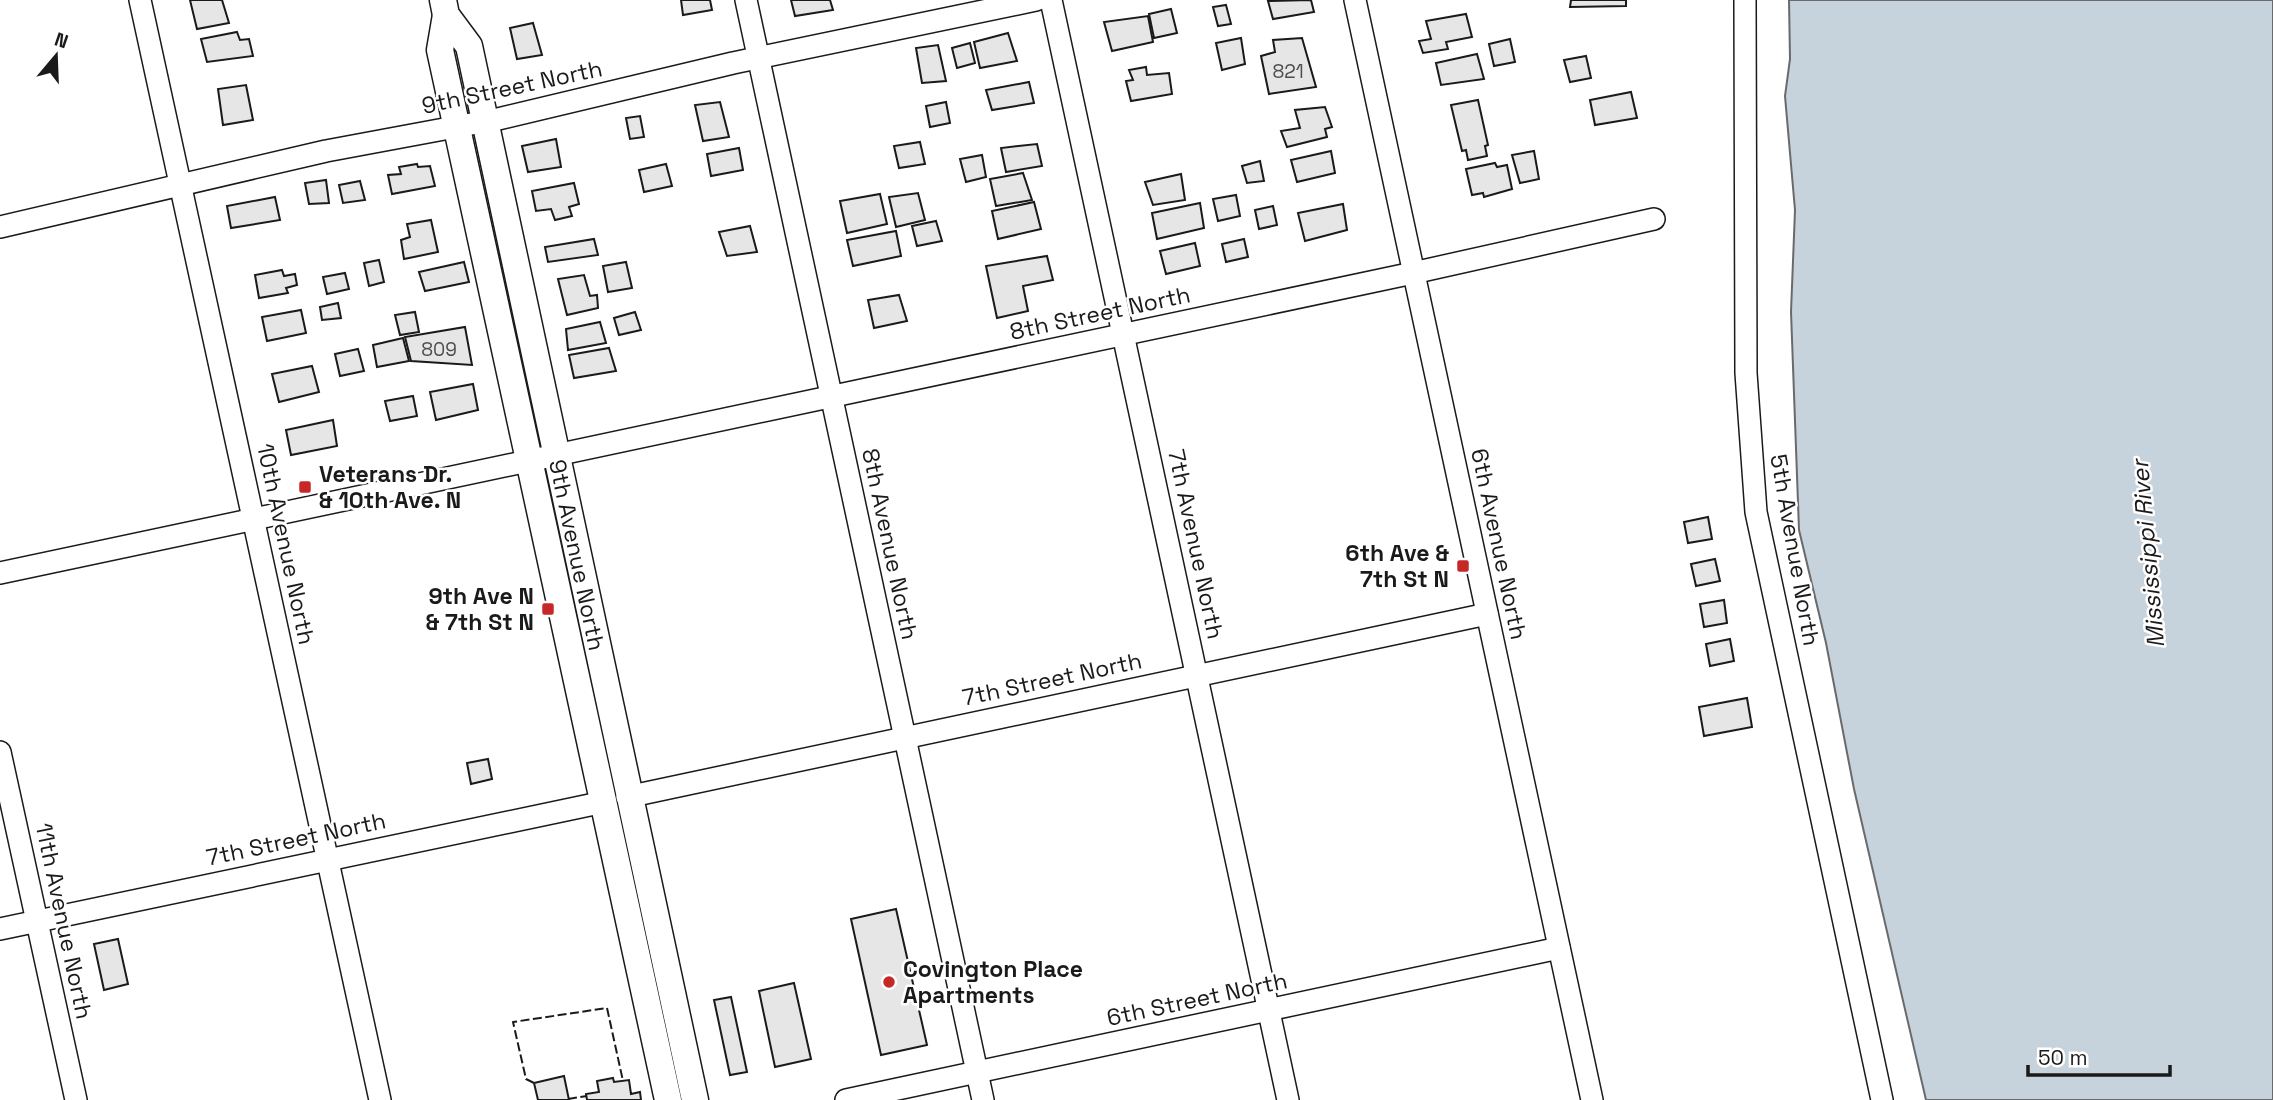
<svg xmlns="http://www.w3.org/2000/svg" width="2273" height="1100" viewBox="0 0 2273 1100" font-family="'Space Grotesk',sans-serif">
  <rect width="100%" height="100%" fill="#fff"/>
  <path fill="#c6d2dc" stroke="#6a6a6a" stroke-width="2" d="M1789,0H2273V1100H1926L1854,789L1826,643L1799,530L1791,312L1795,210L1785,96L1790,59Z"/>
  <g fill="#e6e6e6" stroke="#1a1a1a" stroke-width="2">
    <path d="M190,0H222L229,23L197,29Z"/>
    <path d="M681,0H710L712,10L683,15Z"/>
    <path d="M791,0H830L833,10L795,16Z"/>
    <path d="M1311,0L1314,12L1273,19L1268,1Z"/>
    <path d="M1571,0H1626V6L1570,7Z"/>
    <path d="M1226,5L1231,24L1218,26L1213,7Z"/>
    <path d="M1171,9L1177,33L1154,38L1149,14Z"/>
    <path d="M1466,14L1472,37L1446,42L1448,49L1423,53L1419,41L1431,39L1426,21Z"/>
    <path d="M1148,16L1153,42L1112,51L1104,22Z"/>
    <path d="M533,23L542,55L517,59L510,28Z"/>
    <path d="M237,32L240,40L249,39L253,56L207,62L201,39Z"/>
    <path d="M1008,33L1017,61L980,68L974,42Z"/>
    <path d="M1241,38L1245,64L1222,70L1216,43Z"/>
    <path d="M1302,38L1316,87L1269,94L1261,56L1275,52L1273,40Z"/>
    <path d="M1510,39L1515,62L1494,66L1489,44Z"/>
    <path d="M970,43L975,63L957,68L952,48Z"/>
    <path d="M938,45L946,81L922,83L916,48Z"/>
    <path d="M1477,54L1484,79L1441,85L1436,63Z"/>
    <path d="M1586,56L1591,78L1570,82L1564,60Z"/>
    <path d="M1146,67L1147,75L1169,73L1172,94L1131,101L1126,81L1133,80L1129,70Z"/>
    <path d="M1029,82L1034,103L992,110L986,90Z"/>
    <path d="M246,85L253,120L223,125L218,89Z"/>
    <path d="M1631,92L1637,118L1595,125L1590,100Z"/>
    <path d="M1478,100L1488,145L1485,146L1487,156L1468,160L1466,150L1462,151L1451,105Z"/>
    <path d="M720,102L729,137L703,141L695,105Z"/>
    <path d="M946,102L950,123L930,127L926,106Z"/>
    <path d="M1325,107L1332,127L1325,129L1327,137L1287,147L1281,131L1300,128L1295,110Z"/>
    <path d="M640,116L644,137L630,139L626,118Z"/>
    <path d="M556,139L561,167L528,172L522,146Z"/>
    <path d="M920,142L925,164L899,168L894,146Z"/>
    <path d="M1037,144L1042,166L1006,172L1001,148Z"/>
    <path d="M739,148L743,170L711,176L707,154Z"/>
    <path d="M1331,151L1335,173L1297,182L1291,160Z"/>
    <path d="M1534,151L1539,179L1520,183L1512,155Z"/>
    <path d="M982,155L986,177L966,182L960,159Z"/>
    <path d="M1260,161L1264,181L1247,183L1242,166Z"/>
    <path d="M1495,163L1497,167L1507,165L1512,189L1484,197L1483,193L1472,195L1466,169Z"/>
    <path d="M417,164L418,167L430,166L435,186L392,194L388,175L401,174L399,167Z"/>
    <path d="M666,164L672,186L644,192L639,170Z"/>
    <path d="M1023,173L1032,200L996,206L990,179Z"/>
    <path d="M1181,174L1185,200L1153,205L1145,182Z"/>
    <path d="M326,180L329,203L309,204L305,183Z"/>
    <path d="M360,181L365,200L343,203L339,185Z"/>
    <path d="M574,183L579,204L569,207L572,216L555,220L551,209L536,211L532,191Z"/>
    <path d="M918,193L925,220L896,227L889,197Z"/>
    <path d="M880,194L887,224L847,233L840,201Z"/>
    <path d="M1236,195L1240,216L1218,221L1213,199Z"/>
    <path d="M275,197L280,220L231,228L227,206Z"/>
    <path d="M1034,202L1041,229L998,239L992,211Z"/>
    <path d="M1200,203L1204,228L1157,239L1152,213Z"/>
    <path d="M1343,204L1347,230L1305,241L1298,213Z"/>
    <path d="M1273,206L1277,225L1259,229L1255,210Z"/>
    <path d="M431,220L438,252L404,259L401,240L410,237L407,224Z"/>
    <path d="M936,221L942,241L917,246L912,226Z"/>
    <path d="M750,226L757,252L727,256L719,232Z"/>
    <path d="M896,231L901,256L853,266L847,240Z"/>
    <path d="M594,239L598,255L548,262L545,247Z"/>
    <path d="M1244,239L1248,257L1226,262L1222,244Z"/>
    <path d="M1195,243L1200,266L1166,274L1160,251Z"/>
    <path d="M1047,256L1053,280L1023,286L1028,311L997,318L986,266Z"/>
    <path d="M379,260L384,282L369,286L364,263Z"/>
    <path d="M464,262L469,282L425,291L419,272Z"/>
    <path d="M626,262L632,288L608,292L603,266Z"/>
    <path d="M282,270L284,276L295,274L297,285L286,288L288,293L259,298L255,275Z"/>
    <path d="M345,273L349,289L327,294L323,277Z"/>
    <path d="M584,275L590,296L597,295L598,308L567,315L558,279Z"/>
    <path d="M899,295L907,321L874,328L868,300Z"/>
    <path d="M338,303L341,318L322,320L320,307Z"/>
    <path d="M301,310L306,333L267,341L262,317Z"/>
    <path d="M415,312L419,332L400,335L395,315Z"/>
    <path d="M635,312L641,330L619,335L614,318Z"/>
    <path d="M600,322L606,343L568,350L566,329Z"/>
    <path d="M465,327L472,365L411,361L405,337Z"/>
    <path d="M403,338L409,361L377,367L373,345Z"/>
    <path d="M609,348L616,371L574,378L569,355Z"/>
    <path d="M358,349L364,371L340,376L335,354Z"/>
    <path d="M312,366L319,392L279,402L272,374Z"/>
    <path d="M473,384L478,410L436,420L430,392Z"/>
    <path d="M413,396L417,416L390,421L385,401Z"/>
    <path d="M333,420L337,446L291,455L286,430Z"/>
    <path d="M1708,517L1712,539L1688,543L1684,522Z"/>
    <path d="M1715,559L1720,581L1696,586L1691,564Z"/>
    <path d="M1724,600L1727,623L1704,627L1700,604Z"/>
    <path d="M1730,639L1734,661L1710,666L1706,644Z"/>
    <path d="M1747,698L1752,727L1704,736L1699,707Z"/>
    <path d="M488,759L492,779L471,784L467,763Z"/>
    <path d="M896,909L927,1045L881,1055L851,919Z"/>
    <path d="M118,939L128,984L104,990L94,944Z"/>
    <path d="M794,983L811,1059L775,1067L759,991Z"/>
    <path d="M731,997L747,1072L730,1075L714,1000Z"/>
    <path d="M564,1076L569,1100H538L534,1083Z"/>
    <path d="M613,1078L614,1082L629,1080L631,1094L640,1092L641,1100H587L586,1094L599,1092L597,1081Z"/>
  </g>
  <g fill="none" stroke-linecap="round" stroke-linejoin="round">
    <g stroke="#1a1a1a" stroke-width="24">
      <g id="minor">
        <path d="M140,0L380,1100"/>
        <path d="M746,0L983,1100"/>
        <path d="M1051,0L1288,1100"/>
        <path d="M1355,0L1592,1100"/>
        <path d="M1745,0L1746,373L1756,512L1882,1100"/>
        <path d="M0,227L326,151L498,119L733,63L1036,0"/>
        <path d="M0,573L1413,273L1654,219"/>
        <path d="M0,752L76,1100"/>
        <path d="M627,797L1487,614"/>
        <path d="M0,929L604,802"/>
        <path d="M846,1100L1559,948"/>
      </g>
    </g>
    <g stroke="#1a1a1a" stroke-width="29">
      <g id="major">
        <path d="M443,0L446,15L469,46L695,1100"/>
        <path d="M446,15L440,50L668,1100"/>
      </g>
    </g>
    <use href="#minor" stroke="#fff" stroke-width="21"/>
    <use href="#major" stroke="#fff" stroke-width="26"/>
    <g stroke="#1a1a1a" stroke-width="2" stroke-dasharray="9 3.5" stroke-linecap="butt">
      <path d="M534,1083L526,1079L513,1022L607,1008L623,1081"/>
      <path d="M568,1099L587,1096"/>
    </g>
  </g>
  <g fill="#c62828" stroke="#fff" stroke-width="2.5">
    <rect x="298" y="480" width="14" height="14" rx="3.5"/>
    <rect x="1456" y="559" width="14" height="14" rx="3.5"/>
    <rect x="541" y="602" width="14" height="14" rx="3.5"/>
    <circle cx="889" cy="982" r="7"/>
  </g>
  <g text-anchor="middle" stroke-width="5" stroke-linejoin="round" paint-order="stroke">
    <g font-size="19" fill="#4d4d4d">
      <text x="1288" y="78">821</text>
      <text x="439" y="356">809</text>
    </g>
    <g font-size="23" fill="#1a1a1a" stroke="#fff">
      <text transform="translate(512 87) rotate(-12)" y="8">9th Street North</text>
      <text transform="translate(1100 313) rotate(-12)" y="8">8th Street North</text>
      <text transform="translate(286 544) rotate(78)" y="8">10th Avenue North</text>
      <text transform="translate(890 544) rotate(78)" y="8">8th Avenue North</text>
      <text transform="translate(1196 544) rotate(78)" y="8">7th Avenue North</text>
      <text transform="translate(1499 544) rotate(78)" y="8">6th Avenue North</text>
      <text transform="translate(1795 550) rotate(80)" y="8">5th Avenue North</text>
      <text transform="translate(577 555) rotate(78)" y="8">9th Avenue North</text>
      <text transform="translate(1052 679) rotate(-12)" y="8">7th Street North</text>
      <text transform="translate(296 839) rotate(-12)" y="8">7th Street North</text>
      <text transform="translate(64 921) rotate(78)" y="8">11th Avenue North</text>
      <text transform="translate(1197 999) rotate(-12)" y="8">6th Street North</text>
    </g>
    <g font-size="23" font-weight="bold" fill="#1a1a1a" stroke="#fff" text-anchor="start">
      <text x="319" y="482">Veterans Dr.<tspan x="319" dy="26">&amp; 10th Ave. N</tspan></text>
      <text x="1449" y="561" text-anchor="end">6th Ave &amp;<tspan x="1449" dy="26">7th St N</tspan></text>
      <text x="534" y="604" text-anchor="end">9th Ave N<tspan x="534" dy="26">&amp; 7th St N</tspan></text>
      <text x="903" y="977">Covington Place<tspan x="903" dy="26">Apartments</tspan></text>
    </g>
    <g font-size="24" font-style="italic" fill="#1a1a1a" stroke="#fff">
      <text transform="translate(2148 554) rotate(-95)" y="8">Mississippi River</text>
    </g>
  </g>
  <g transform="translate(56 56) rotate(19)" stroke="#ffffff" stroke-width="5" paint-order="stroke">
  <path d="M0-5L12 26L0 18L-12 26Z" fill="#1a1a1a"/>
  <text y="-10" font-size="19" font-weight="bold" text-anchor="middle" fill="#1a1a1a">N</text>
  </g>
  <path d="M2028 1065v10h142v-10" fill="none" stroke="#1a1a1a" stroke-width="3.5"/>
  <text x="2038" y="1065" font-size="21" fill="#1a1a1a" stroke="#ffffff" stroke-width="5" paint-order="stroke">50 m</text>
</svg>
